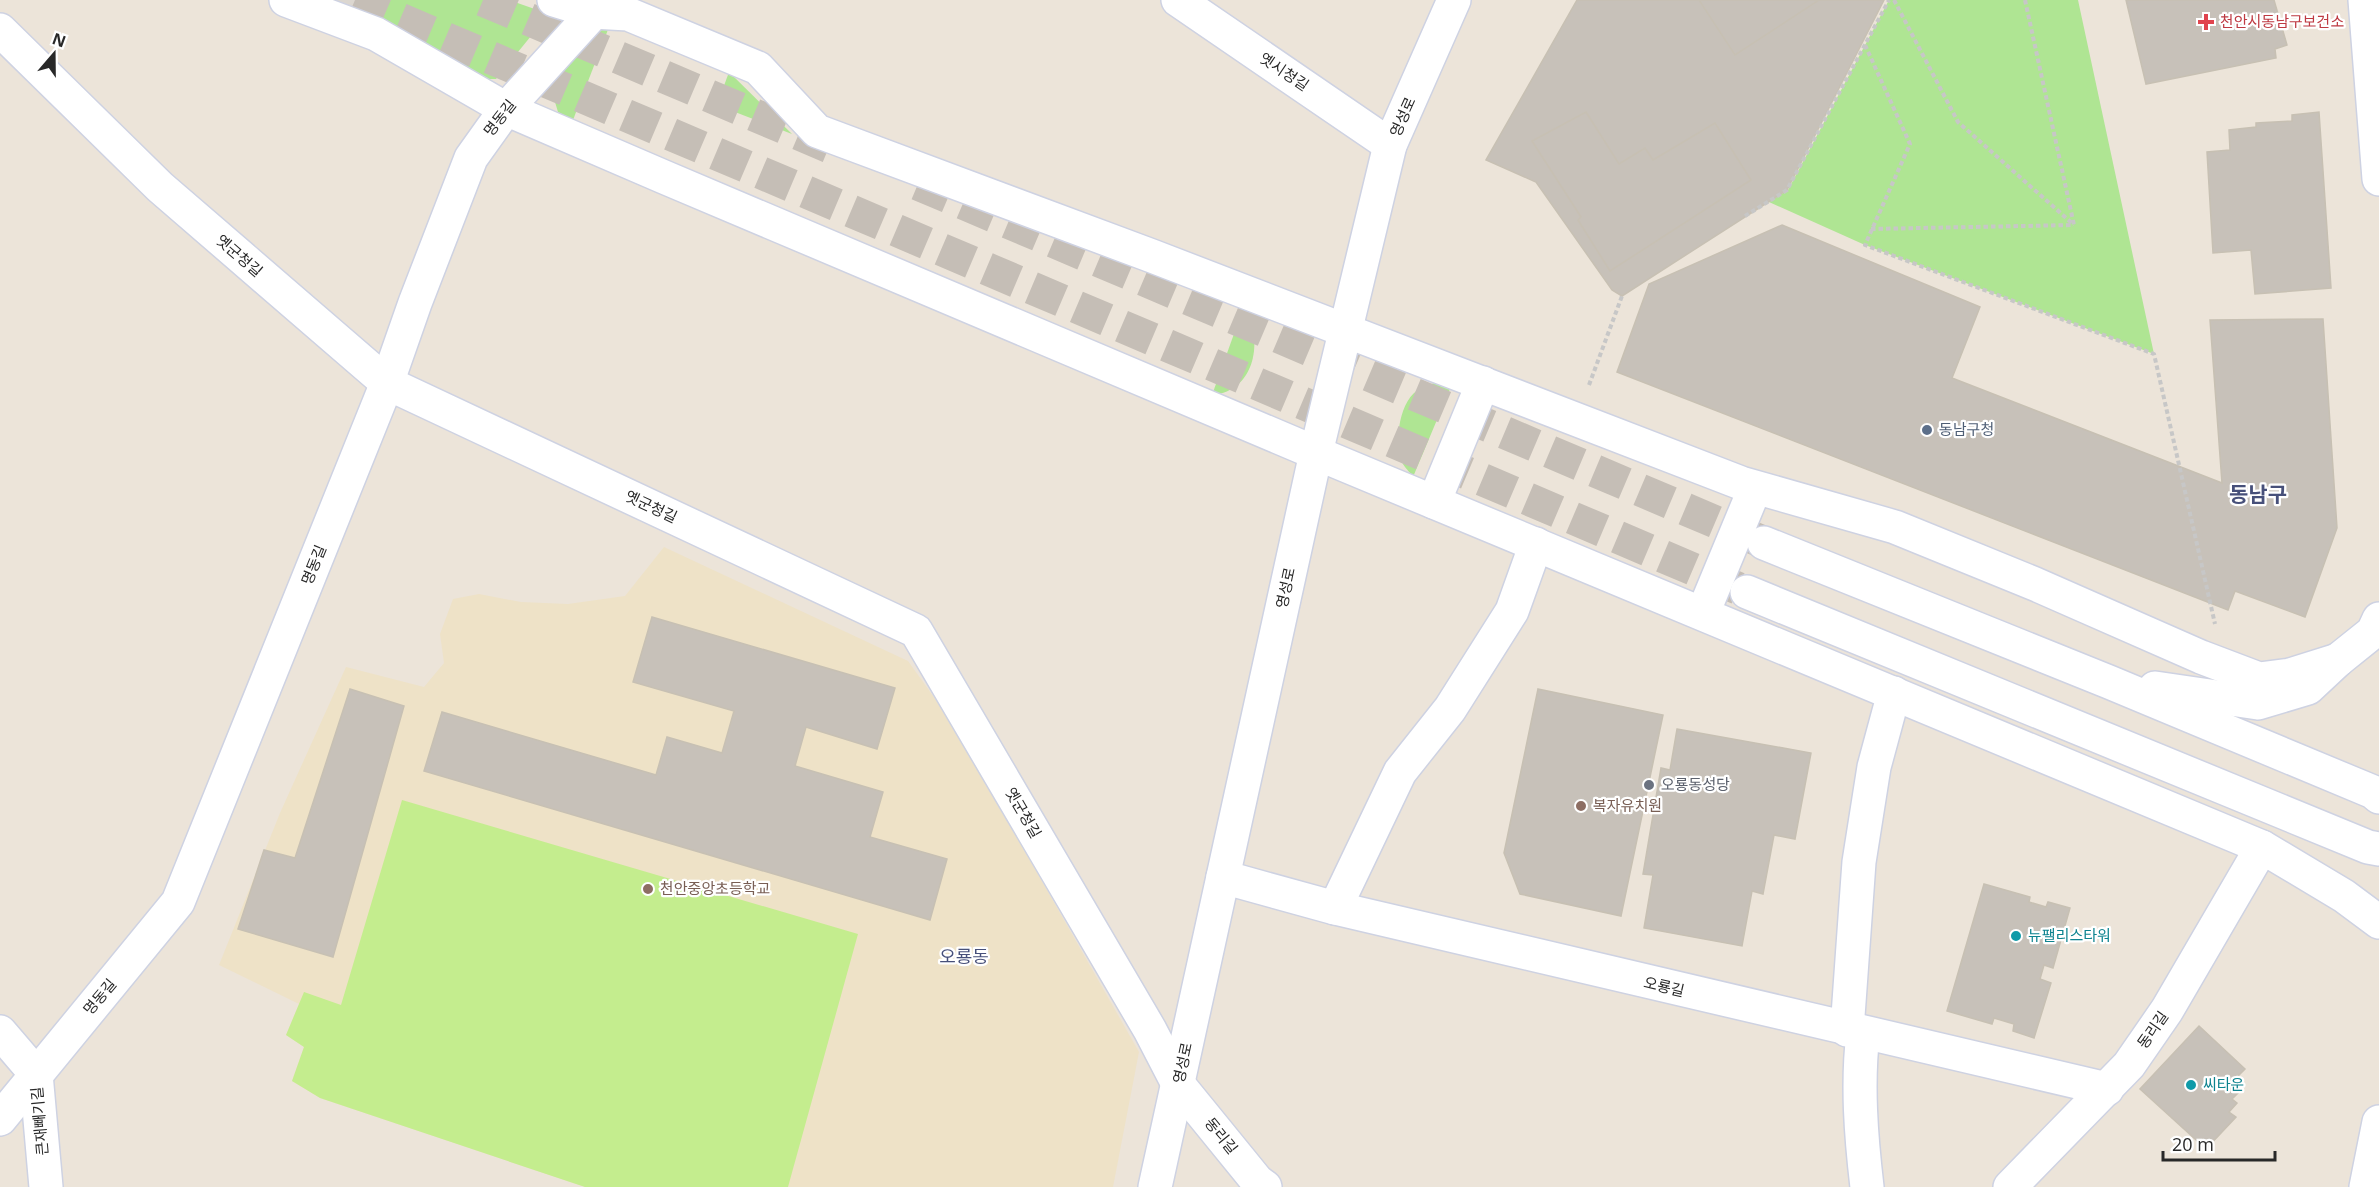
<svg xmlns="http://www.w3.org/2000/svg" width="2379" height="1187" viewBox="0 0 2379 1187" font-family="'Open Sans','Noto Sans KR',sans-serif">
  <rect width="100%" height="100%" fill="#ece4d9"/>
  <path fill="#eee2c7" d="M664,547L908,661L951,721L1139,1052L1113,1187H585L320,1098L292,1081L304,1047L286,1035L299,1004L219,965L280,813L346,667L424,687L444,663L440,634L453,599L479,594L521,602L568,604L625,596Z"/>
  <g fill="#afe593">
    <path d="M380,0H509L546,13L544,20L496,79H482L371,24Z"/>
    <path d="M1889,0H2078L2154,354L1865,245L1769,202L1788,190Z"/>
    <path d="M609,27L573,120L558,112L552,92L558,68L592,28Z"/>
    <path d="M729,72L792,134L717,105Z"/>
    <path d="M1244,306C1264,339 1256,391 1212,395Z"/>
    <path d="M1444,381L1452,384L1413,477C1410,472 1404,467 1402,462C1394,441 1399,399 1421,388C1427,384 1437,383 1444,381Z"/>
  </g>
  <path fill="#c4ed8e" d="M402,800L858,934L788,1187H585L320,1098L292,1081L304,1047L286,1035L304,992L341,1005Z"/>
  <path fill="#dcd7d0" d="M325,0H380L371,24Z"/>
  <g fill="#c7c1b9" stroke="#c7c0b3" stroke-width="1.5">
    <path d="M1577,0H1884L1787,190L1622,296L1612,290L1536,182L1486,160Z"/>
    <path d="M1699,0H1819L1735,55Z"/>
    <path d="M2126,0H2274L2287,45L2275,49L2276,58L2146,84Z"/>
    <path d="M1586,112L1619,164L1645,148L1653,160L1715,123L1751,180L1610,271L1578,220L1581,217L1532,141Z"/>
    <path d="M2319,112L2331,288L2255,294L2251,250L2213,253L2207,152L2230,150L2229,130L2256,127V123L2292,121V115Z"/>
    <path d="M1782,225L1980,307L1952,378L2222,483L2210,320L2323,319L2337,528L2305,617L2235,591L2228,610L1617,372L1649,284Z"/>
    <path d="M652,617L895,688L877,749L806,727L795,766L883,792L870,837L947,859L930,920L424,771L442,712L656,775L667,737L722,753L734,711L633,682Z"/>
    <path d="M350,689L404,706L333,957L238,929L264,850L295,858Z"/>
    <path d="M1538,689L1663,715L1621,916L1520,894L1504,853Z"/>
    <path d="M1677,729L1811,753L1795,839L1774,835L1763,894L1752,891L1742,946L1644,928L1653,875L1643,874L1661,768L1670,770Z"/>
    <path d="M1984,884L2030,897L2029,902L2046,907L2048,902L2070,908L2053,968L2044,965L2040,979L2051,983L2034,1038L2013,1031L2014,1024L1994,1018L1992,1024L1947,1011Z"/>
    <path d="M2199,1026L2245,1069L2233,1081L2242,1089L2232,1099L2237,1103L2229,1112L2236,1117L2206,1149L2140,1089Z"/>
  </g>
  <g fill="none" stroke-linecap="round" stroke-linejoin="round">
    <g stroke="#c5beb6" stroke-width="33" stroke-dasharray="33 16" stroke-linecap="butt">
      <path d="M355,0L1742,590"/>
      <path d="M483,0L837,150"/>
      <path d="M918,184L1763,542"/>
    </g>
    <g stroke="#ced2e2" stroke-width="36">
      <g id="minor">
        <path d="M286,0L376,34L506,109L664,177L1316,453L2262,847L2344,896L2379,922"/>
        <path d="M554,0L593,12L628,14L758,68L817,131L1152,256L1741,483L1895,527L2035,584L2201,657L2259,679L2290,675L2338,660"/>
        <path d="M1178,0L1390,145"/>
        <path d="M2365,0L2379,179"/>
        <path d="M0,30L160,187L387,383L916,631L1150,1030L1178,1084L1257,1181L1265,1187"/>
        <path d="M1434,502L1483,383"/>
        <path d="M1764,543L2109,682L2373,792L2379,797"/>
        <path d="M1747,592L2368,847L2379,849"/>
        <path d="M1703,613L1755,488"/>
        <path d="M2155,688L2258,703L2308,688L2338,660L2373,632L2379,619"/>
        <path d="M1223,877L1335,908L2107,1089"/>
        <path d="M1335,908L1400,772L1450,709L1512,611L1536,544"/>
        <path d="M1847,1030L1859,862L1874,767L1894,693"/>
        <path d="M0,1032L36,1074L46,1187"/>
        <path d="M1863,1033C1857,1084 1861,1136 1867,1187"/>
        <path d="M0,1119L178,902L387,383L415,303L471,158L506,109L605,0"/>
        <path d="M1155,1187L1316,453L1390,145L1454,0"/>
        <path d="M2010,1187L2129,1065L2167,1010L2262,847"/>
        <path d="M2366,1187L2379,1122"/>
      </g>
    </g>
    <g stroke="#c7c7c7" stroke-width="4" stroke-dasharray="4.5 3" stroke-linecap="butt">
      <path d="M1894,0L1958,122L2074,225"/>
      <path d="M2025,0L2074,225"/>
      <path d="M1865,45L1910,144L1865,245L2154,354L2215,624"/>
      <path d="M1745,216L1787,190L1889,0"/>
      <path d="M1871,229L2073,225"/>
      <path d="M1589,385L1622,296"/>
    </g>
    <use href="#minor" stroke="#fff" stroke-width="33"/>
  </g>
  <path fill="#e0444e" stroke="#fff" stroke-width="2" d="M2203 13h6v6h6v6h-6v6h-6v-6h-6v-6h6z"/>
  <circle fill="#5c6f8a" stroke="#fff" stroke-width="2" cx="1927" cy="430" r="6"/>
  <circle fill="#6b7280" stroke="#fff" stroke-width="2" cx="1649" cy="785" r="6"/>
  <g fill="#8d6e63" stroke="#fff" stroke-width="2">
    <circle cx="1581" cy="806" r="6"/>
    <circle cx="648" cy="889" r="6"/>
  </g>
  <g fill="#0f9aa8" stroke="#fff" stroke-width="2">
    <circle cx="2016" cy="936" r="6"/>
    <circle cx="2191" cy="1085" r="6"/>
  </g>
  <g text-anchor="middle" stroke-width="4.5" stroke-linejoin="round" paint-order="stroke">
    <g font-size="15" fill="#be3a42" stroke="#fff" text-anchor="start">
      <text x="2220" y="27">천안시동남구보건소</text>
    </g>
    <g font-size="15" fill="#282828" stroke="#fff">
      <text transform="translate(1284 72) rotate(34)" y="5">옛시청길</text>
      <text transform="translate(1403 117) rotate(-66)" y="5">영성로</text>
      <text transform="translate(500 118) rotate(-52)" y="5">명동길</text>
      <text transform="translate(239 256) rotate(41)" y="5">옛군청길</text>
      <text transform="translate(651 507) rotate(25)" y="5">옛군청길</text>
      <text transform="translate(314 565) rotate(-68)" y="5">명동길</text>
      <text transform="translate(1286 588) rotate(-78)" y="5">영성로</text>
      <text transform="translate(1023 813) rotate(60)" y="5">옛군청길</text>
      <text transform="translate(1664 987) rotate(13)" y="5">오룡길</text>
      <text transform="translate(100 997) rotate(-50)" y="5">명동길</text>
      <text transform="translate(2153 1030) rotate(-55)" y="5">동리길</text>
      <text transform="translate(1183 1063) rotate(-78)" y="5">영성로</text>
      <text transform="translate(40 1121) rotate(-95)" y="5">큰재빼기길</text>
      <text transform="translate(1221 1136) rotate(51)" y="5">동리길</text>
    </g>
    <g font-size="15" fill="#4e5e75" stroke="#fff" text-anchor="start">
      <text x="1939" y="435">동남구청</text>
    </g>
    <g font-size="15" fill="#5b616d" stroke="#fff" text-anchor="start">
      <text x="1661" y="790">오룡동성당</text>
    </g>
    <g font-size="15" fill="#785e54" stroke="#fff" text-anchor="start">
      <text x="1593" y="811">복자유치원</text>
      <text x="660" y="894">천안중앙초등학교</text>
    </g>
    <g font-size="15" fill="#0d838f" stroke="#fff" text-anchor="start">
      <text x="2028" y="941">뉴팰리스타워</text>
      <text x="2203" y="1090">씨타운</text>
    </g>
    <g font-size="18" fill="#47507a" stroke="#fff">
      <text x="964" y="963">오룡동</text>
    </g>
    <g font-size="21" font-weight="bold" fill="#47507a" stroke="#fff">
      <text x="2258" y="502">동남구</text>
    </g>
  </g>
  <g transform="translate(54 54) rotate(20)" stroke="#ffffff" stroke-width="4.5" paint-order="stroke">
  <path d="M0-4.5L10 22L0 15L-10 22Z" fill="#282828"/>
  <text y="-9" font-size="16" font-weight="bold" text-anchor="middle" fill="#282828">N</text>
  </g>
  <path d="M2163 1151v9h112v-9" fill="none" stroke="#282828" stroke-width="3"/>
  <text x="2172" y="1151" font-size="18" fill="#282828" stroke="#ffffff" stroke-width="4.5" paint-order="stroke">20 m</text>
</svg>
